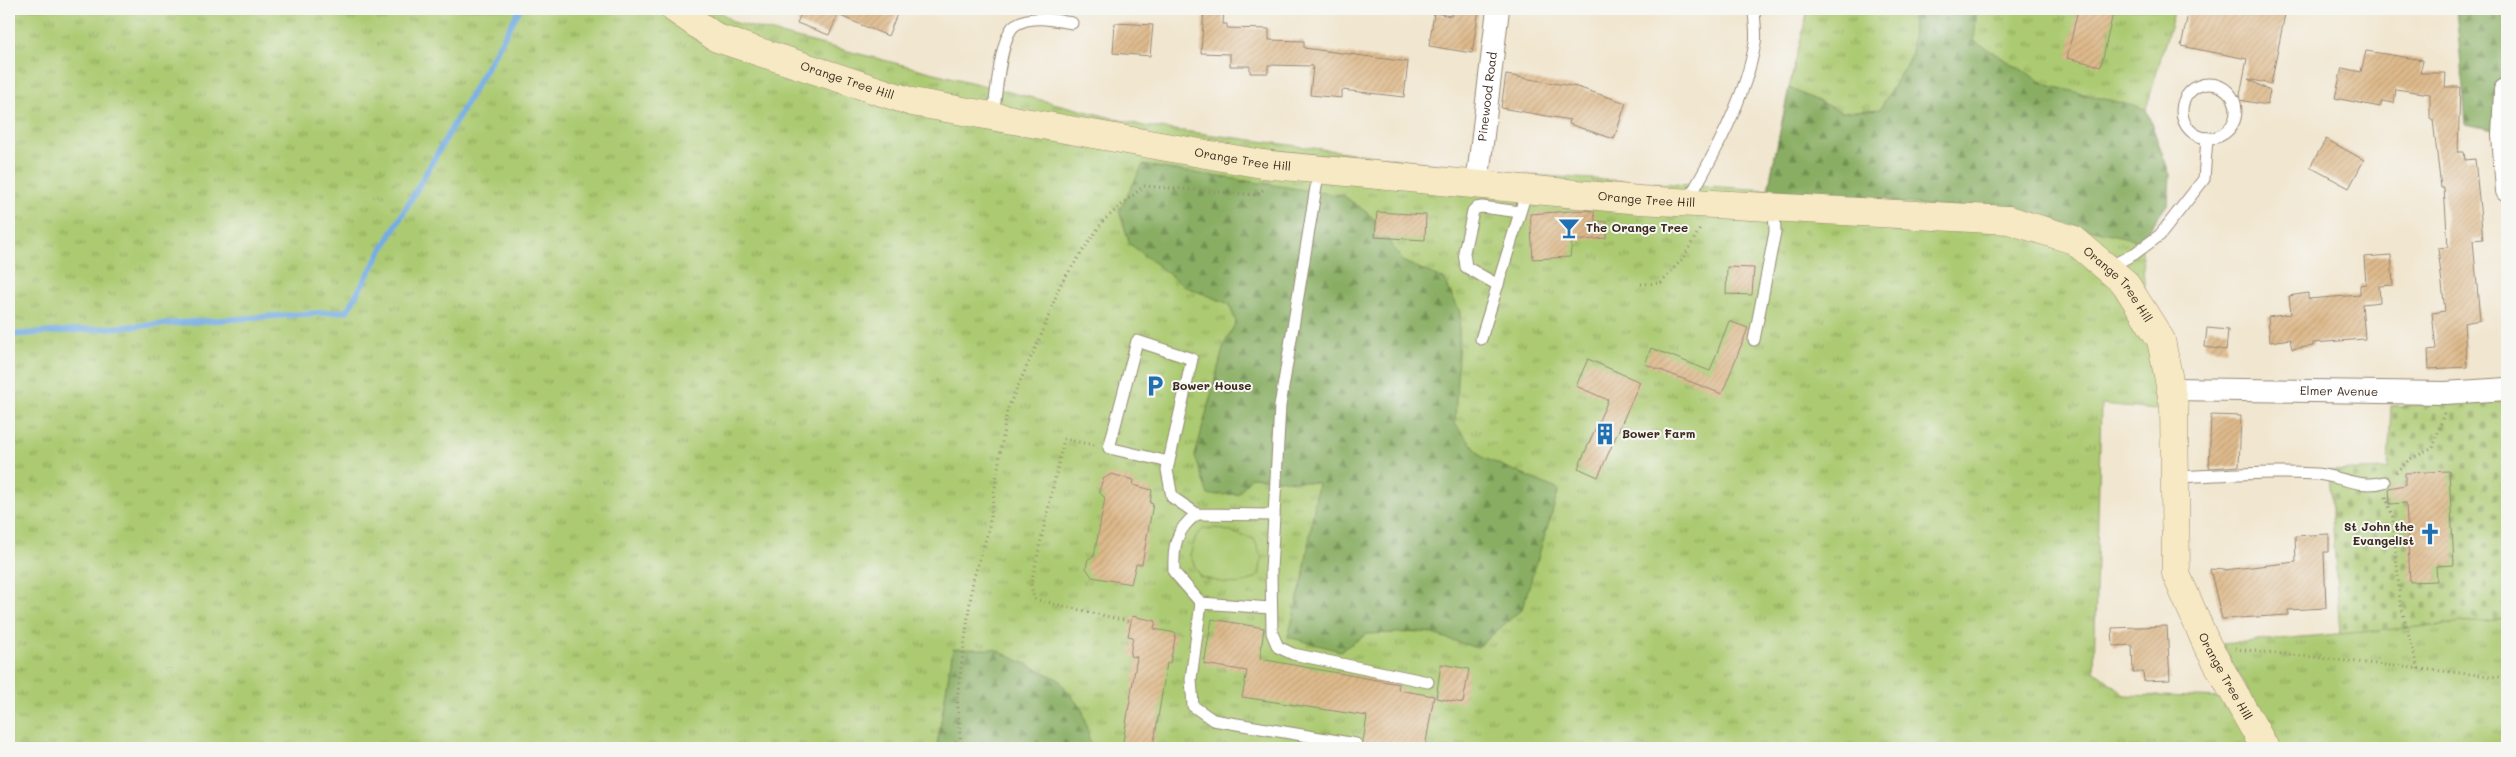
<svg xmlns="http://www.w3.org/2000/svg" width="2516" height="757" viewBox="0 0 2516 757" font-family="Mali,sans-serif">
  <defs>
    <pattern id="grass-tufts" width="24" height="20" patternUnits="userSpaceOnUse" patternTransform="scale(1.25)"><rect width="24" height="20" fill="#acca71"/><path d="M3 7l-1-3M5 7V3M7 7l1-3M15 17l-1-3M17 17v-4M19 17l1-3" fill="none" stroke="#8da45c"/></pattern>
    <pattern id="forest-firs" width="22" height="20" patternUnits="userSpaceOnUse" patternTransform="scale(1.25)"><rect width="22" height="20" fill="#89ae63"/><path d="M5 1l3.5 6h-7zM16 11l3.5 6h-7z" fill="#718e51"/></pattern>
    <pattern id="cemetery-stones" width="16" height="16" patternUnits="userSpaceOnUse" patternTransform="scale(1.25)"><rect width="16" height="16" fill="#acca71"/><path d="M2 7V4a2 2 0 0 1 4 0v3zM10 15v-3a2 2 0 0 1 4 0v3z" fill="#8da45c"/></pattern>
    <pattern id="building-hatch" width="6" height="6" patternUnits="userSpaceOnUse" patternTransform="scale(1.25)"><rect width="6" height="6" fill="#deba8c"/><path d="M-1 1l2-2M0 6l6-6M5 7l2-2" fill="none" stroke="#bfa078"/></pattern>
  </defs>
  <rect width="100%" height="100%" fill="#f6f6f2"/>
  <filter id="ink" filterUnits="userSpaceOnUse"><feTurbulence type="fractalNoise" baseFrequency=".02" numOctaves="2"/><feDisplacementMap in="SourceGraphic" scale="10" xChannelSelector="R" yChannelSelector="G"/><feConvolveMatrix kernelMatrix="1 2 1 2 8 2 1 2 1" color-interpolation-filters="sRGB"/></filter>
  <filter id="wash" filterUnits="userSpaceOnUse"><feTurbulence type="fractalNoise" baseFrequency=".0096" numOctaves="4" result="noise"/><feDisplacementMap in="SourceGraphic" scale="20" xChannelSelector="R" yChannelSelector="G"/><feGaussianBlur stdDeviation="1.12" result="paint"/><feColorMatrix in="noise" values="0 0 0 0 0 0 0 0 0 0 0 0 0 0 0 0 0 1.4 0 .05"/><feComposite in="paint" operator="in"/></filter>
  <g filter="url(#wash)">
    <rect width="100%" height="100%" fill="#f1e6cf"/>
    <g fill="url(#grass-tufts)" stroke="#747a48">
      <path d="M9,9H717L733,22L1144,126L1513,174L1768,190L1789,88L1808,9H2175L2146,109L2170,175L2168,203L2141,242L2151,366L2157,410L2101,405L2094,670L2125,695L2228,698L2254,748H9Z"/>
      <path d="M2507,619V748H2280L2222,644Z"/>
    </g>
    <g fill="url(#forest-firs)" stroke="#626c40">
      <path d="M1913,9H1977L1974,41L2047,85L2146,109L2170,175L2168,203L2141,241L2024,214L1768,190L1789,88L1842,112L1880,109L1912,54Z"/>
      <path d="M2456,9H2507V133L2466,124Z"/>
      <path d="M1143,165L1344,196L1370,215L1404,262L1444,279L1460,312L1455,424L1482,457L1559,490L1522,609L1477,648L1426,632L1367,634L1340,651L1288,637L1303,579L1318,483L1251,477L1238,494L1208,495L1195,456L1224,345L1236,322L1229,304L1184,286L1130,244L1119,211Z"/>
      <path d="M953,649H994L1058,679L1083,711L1091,748H939L937,745Z"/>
    </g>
    <path fill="url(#cemetery-stones)" stroke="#747a48" d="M2507,401V619L2340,634L2329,471L2388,469L2391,406Z"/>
    <path fill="#acca71" stroke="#747a48" d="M1217,528L1254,539L1262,558L1259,575C1240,590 1222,582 1200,577L1190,555L1196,536L1203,529Z"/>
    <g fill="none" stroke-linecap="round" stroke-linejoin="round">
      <path stroke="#75ace3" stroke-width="6" d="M9,335L347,311L520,9"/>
    </g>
    <g id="blocks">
      <g fill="url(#building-hatch)">
        <path d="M803,9H884L897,14L888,36L838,15L829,35L797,23Z"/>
        <path d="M1204,9H1224L1223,24H1227V28L1269,29V40L1304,41V48L1408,62L1404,97L1342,90V98L1310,95L1313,66L1268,65V73H1250V66H1230V54L1201,53Z"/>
        <path d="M1452,9H1479L1472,53L1429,46L1434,13L1451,16Z"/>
        <path d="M2078,9H2114L2101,66L2067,58Z"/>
        <path d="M2189,9H2286L2271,84L2248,79L2270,91L2267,105L2239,100L2247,59L2181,46Z"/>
        <path d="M1115,23L1153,25L1150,56L1113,53Z"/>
        <path d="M2366,51L2423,60L2420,73H2446L2445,87H2460L2458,152H2464L2465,160L2475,159L2483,239L2473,240L2480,320L2464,323L2467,367L2429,369L2428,350L2436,349L2432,313L2445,311L2438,248L2448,247L2444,188H2441L2433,120L2430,118V94L2396,89L2394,103L2382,101L2380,107L2335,98L2342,68L2361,72Z"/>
        <path d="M1506,75L1577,87L1626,103L1614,139L1569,124L1570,120L1501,108Z"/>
        <path d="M2326,139L2364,160L2349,188L2310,167Z"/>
        <path d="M1584,210L1594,211L1595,221L1607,222L1606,238L1572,241L1570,257L1533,259L1530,214Z"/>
        <path d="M1377,212L1426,215L1425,240L1375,237Z"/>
        <path d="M2391,255L2393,285L2379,286L2380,302L2362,304L2365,339L2313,343V346L2292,349L2290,339L2270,342L2268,317L2291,314L2289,296L2308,293V299L2360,295V285L2366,284L2364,257Z"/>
        <path d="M1727,267L1754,268L1752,295L1726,294Z"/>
        <path d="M1729,321L1748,328L1722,394L1645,364L1651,348L1710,371Z"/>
        <path d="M2207,328L2228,330L2226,350L2205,347Z"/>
        <path d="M1588,359L1640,382L1598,477L1578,468L1608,400L1576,386Z"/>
        <path d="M2211,415L2241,416L2239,466L2209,468Z"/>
        <path d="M2449,471L2454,565L2436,566L2437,581L2410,582L2406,503L2390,504L2389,488L2405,485V473Z"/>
        <path d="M1111,474L1134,480L1133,485L1152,490L1150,503L1153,504L1142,564H1136L1131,584L1092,577L1086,568L1088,559L1094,556L1105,498L1099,492L1103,479Z"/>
        <path d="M2329,534V552H2324L2326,608L2288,610V615L2222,619L2210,569L2224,570L2296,562L2295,536Z"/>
        <path d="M1132,616L1156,621L1154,629L1176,633L1170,663H1167L1153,748H1122L1137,657L1130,656L1133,637L1128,636Z"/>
        <path d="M1212,619L1264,628L1260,659L1399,684L1398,690L1434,696L1425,748H1362L1367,716L1242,697L1247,671L1204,664Z"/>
        <path d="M2167,626L2170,680L2144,681L2143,672H2133L2132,645L2113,646L2112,628Z"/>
        <path d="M1441,664L1469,669L1463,703L1436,698Z"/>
      </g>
    </g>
  </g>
  <g filter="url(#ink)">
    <use href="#blocks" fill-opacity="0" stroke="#968876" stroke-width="1"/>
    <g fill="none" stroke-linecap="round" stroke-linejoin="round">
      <g stroke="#968876" stroke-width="13">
        <g id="lane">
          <circle cx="2209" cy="111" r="27"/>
          <path d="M993,117C996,97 1000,36 1015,25C1031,14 1055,20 1072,23"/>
          <path d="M1319,169L1280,406L1271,570L1272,633L1278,647L1293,654L1428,682"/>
          <path d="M1687,202C1714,155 1746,97 1755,43C1757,33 1754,20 1754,9"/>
          <path d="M2107,268L2134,254L2160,235L2204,179L2207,138"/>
          <path d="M1498,285L1466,267L1464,252L1473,211L1476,208L1482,207L1520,212"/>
          <path d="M1481,339L1527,190"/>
          <path d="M1754,340L1775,232L1774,207"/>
          <path d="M1169,462L1109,448L1137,341L1192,359L1167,470L1172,497L1197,514L1274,515"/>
          <path d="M2175,477C2222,475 2269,471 2316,474C2340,476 2360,489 2384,482"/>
          <path d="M1197,514C1175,530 1173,547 1174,572L1201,603"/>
          <path d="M1271,608L1201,603L1191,679L1193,706L1213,720L1356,744"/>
        </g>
      </g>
      <g stroke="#968876" stroke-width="24">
        <g id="street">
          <path d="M2505,90L2503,135L2507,191"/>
          <path id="s1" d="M1477,185L1498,9"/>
          <path id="s2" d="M2171,389L2445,393L2507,389"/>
        </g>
      </g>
      <g stroke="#968876" stroke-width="29">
        <g id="secondary">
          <path id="s3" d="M675,9L717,38L912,102L1262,164L1640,200L2009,220L2074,240L2125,283L2161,340L2174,406L2176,574L2207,645L2265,748"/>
        </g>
      </g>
      <g stroke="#968876" stroke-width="3" stroke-dasharray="1 4" stroke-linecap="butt">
        <path d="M1641,284L1661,283L1684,257L1701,227"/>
        <path d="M1094,445L1064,439L1031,584L1034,599L1131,622"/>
        <path d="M2396,472L2410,459L2433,448L2444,413"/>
        <path d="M2386,497L2393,518L2400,602L2418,669"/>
        <path d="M2235,649L2507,678"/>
        <path d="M961,748L957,698L973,580L988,532L1007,410L1043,331L1060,285L1103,221L1144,186L1257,195L1265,188"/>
      </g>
      <use href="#lane" stroke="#fff" stroke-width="11"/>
      <use href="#street" stroke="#fff" stroke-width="22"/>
      <use href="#secondary" stroke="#f7e9c3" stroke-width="28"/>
    </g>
  </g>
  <defs>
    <g id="bar-bare" transform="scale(1.725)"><path d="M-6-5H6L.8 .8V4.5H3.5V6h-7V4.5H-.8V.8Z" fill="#1f6fb2" stroke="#f6f6f2" stroke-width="2.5" paint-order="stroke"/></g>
    <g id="parking-bare" transform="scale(1.725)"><path d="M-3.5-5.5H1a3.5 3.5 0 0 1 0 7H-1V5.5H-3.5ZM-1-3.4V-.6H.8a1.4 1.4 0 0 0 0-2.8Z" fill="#1f6fb2" stroke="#f6f6f2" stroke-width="2.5" paint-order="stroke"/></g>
    <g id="building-bare" transform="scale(1.725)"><path d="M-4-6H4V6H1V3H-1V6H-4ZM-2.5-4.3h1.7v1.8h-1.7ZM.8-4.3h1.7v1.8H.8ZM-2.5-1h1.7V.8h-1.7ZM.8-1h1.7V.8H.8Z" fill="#1f6fb2" stroke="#f6f6f2" stroke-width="2.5" paint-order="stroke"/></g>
    <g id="church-bare" transform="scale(1.725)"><path d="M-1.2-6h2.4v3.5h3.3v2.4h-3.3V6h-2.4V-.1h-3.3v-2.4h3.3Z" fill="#1f6fb2" stroke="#f6f6f2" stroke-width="2.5" paint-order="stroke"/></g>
  </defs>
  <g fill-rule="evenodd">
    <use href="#bar-bare" x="1569" y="228"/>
    <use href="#parking-bare" x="1155" y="386"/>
    <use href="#building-bare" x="1605" y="434"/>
    <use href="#church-bare" x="2430" y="534"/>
  </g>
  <g text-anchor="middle" stroke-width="4" stroke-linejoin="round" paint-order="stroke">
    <g font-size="12" fill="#3b2a1e" stroke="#f6f6f2">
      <text dy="4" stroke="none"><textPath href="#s3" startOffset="188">Orange Tree Hill</textPath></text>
      <text dy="4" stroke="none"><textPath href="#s1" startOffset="89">Pinewood Road</textPath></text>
      <text dy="4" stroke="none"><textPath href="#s3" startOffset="592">Orange Tree Hill</textPath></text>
      <text dy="4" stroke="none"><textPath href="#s3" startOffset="998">Orange Tree Hill</textPath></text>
      <text dy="4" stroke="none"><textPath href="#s3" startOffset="1492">Orange Tree Hill</textPath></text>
      <text dy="4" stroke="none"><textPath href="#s2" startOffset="168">Elmer Avenue</textPath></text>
      <text dy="4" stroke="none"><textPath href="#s3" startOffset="1912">Orange Tree Hill</textPath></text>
    </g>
    <g font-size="12" font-weight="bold" fill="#3b2a1e" stroke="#f6f6f2" text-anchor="start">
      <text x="1586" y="232">The Orange Tree</text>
      <text x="1172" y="390">Bower House</text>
      <text x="1622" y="438">Bower Farm</text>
      <text x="2414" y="531" text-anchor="end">St John the<tspan x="2414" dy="14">Evangelist</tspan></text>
    </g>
  </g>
  <rect width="2516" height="757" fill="none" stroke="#f6f6f2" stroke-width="30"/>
</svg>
